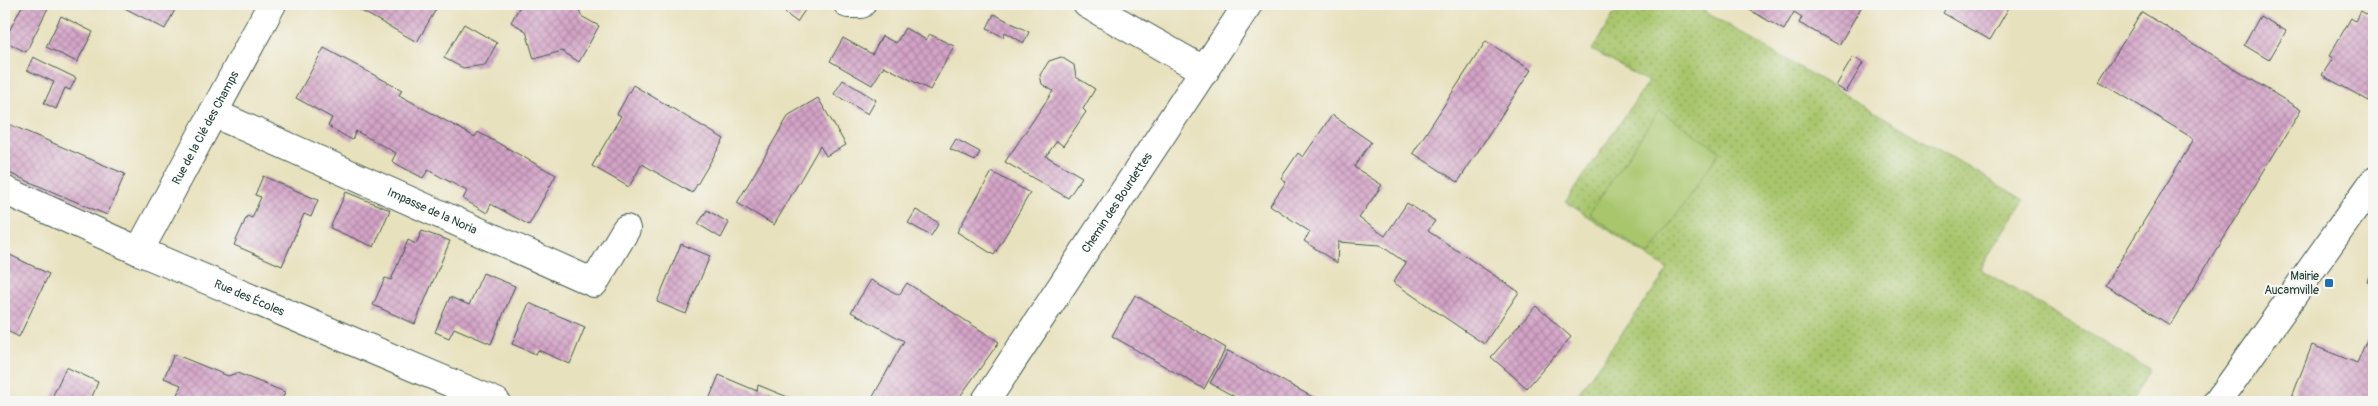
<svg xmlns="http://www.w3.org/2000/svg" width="2378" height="406" viewBox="0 0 2378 406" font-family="Pangolin,sans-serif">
  <defs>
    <pattern id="park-dots" width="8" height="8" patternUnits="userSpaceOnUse" patternTransform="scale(1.25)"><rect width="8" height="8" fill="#a9c66d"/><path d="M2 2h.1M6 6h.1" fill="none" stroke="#89a25a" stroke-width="1.8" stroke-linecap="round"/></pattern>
    <pattern id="building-cross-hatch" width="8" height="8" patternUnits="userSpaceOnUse" patternTransform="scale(1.25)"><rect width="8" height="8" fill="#d4a3c7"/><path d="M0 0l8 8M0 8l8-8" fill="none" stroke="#ab86a2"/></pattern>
  </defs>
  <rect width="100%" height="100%" fill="#f6f6f2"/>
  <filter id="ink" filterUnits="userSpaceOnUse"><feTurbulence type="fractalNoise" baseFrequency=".02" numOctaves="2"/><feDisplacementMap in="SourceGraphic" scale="10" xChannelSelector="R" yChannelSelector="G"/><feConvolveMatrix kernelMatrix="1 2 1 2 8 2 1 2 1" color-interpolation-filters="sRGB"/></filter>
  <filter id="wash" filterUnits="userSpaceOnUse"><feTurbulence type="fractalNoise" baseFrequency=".0096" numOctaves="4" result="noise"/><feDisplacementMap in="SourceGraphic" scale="20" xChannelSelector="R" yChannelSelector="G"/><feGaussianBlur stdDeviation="1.12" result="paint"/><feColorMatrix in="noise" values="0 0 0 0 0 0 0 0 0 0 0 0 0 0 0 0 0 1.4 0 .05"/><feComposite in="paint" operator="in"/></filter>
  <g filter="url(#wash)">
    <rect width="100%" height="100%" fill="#e8e1bd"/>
    <path fill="url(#park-dots)" stroke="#648250" d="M1620,4H1692L2024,200L1980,269L2149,369L2131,402H1572L1668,270L1566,202L1648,82L1592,50Z"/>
    <path fill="#a9c66d" stroke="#648250" d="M1659,110L1720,151L1649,255L1589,214Z"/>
    <g id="blocks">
      <g fill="url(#building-cross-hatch)">
        <path d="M23,4H50L26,52L4,41Z"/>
        <path d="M117,4H178L165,29Z"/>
        <path d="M349,4H439L417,42Z"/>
        <path d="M521,4H578L581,16L599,26L579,62L562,51L534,59L526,31L511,22Z"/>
        <path d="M791,4H796L805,10L797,22L785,13Z"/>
        <path d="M1744,4H1863L1839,45L1799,23L1802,17L1794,12L1784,30L1743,6Z"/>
        <path d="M1948,4H2011L1990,40L1943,13Z"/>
        <path d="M2361,11L2374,19V93L2369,101L2322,75L2333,58L2329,56L2351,18L2355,21Z"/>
        <path d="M2142,12L2301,110L2170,325L2105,285L2194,139L2099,81Z"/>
        <path d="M994,14L1029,32L1024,43L1005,32L1003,37L987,28Z"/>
        <path d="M61,16L93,32L77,62L46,47Z"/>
        <path d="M2260,16L2286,31L2269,60L2244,45Z"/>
        <path d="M464,24L497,43L485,65L463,68L444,58Z"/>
        <path d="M905,28L926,40L929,34L954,46L930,90L884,66L872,85L830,61L843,38L872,54L882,36L896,43Z"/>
        <path d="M1486,41L1531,70L1458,182L1413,153Z"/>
        <path d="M324,48L402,90L399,95L475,137L478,132L556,175L529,225L491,204L487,213L463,199L467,191L428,170L423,178L402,167L392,161L396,153L356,131L352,140L328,126L332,118L296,98Z"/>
        <path d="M33,57L76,78L70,90L65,88L56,109L44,103L54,82L27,70Z"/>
        <path d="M1061,57L1074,65L1076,77L1095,89L1083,109L1086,112L1063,146L1057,141L1046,156L1082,177L1068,198L1005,162L1053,91L1042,84L1040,75L1049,61Z"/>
        <path d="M1853,57L1863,63L1846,92L1836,86Z"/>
        <path d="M843,80L876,100L868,114L834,94Z"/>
        <path d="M633,85L724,139L692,193L642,164L629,187L592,166L621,116L617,114Z"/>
        <path d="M818,98L846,145L826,156L820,146L774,225L737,203L789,115Z"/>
        <path d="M1332,115L1371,142L1354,167L1382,185L1359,218L1385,236L1407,203L1435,221L1428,231L1519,292L1484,344L1393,282L1406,263L1380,245L1338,242L1337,263L1304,241L1310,232L1270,205L1286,182L1281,178L1298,153L1303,157Z"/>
        <path d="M4,122L125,174L107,215L4,171Z"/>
        <path d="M956,139L980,152L975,161L950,149Z"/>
        <path d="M992,172L1030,193L994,255L957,232Z"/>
        <path d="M263,176L318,200L311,217L304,214L282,266L234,245L247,216L252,218L261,197L255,195Z"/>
        <path d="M346,192L390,210L374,247L330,228Z"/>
        <path d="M707,210L729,223L721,238L698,224Z"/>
        <path d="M916,210L939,223L931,236L908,223Z"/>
        <path d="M422,231L450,241L415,324L373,305L385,278L391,280L408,240L416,244Z"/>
        <path d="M681,244L710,256L686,314L657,302Z"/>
        <path d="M4,252L49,274L19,337L4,329Z"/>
        <path d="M2374,265V284L2367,281Z"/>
        <path d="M483,273L515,286L491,344L454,328L449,338L435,332L450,297L469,305Z"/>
        <path d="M871,280L899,295L907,283L999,342L956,402H870L904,341L851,312Z"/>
        <path d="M1135,295L1226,348L1204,389L1112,336Z"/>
        <path d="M529,303L585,327L570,364L538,350L536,354L512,344Z"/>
        <path d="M1536,306L1571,337L1527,388L1491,357Z"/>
        <path d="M2374,323V402H2290L2312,345L2357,363Z"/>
        <path d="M1228,351L1268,373L1322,402H1244L1210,383Z"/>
        <path d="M174,354L228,376L237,373L285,392L281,402H174L181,385L164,378Z"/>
        <path d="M66,367L98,382L90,402H50Z"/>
        <path d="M719,375L757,391L758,385L800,402H708Z"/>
      </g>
    </g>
  </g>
  <g filter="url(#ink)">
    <use href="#blocks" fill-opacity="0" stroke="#3d5649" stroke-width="1"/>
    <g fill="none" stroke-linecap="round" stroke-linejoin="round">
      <g stroke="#3d5649" stroke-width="30">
        <g id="minor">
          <path d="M848,4H861"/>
          <path d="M1087,4L1205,71"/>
          <path id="s1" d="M213,113L594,283L626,229"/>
          <path id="s2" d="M4,190L139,251L496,402"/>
          <path id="s3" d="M139,251L272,4"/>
          <path id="s4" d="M985,402L1248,4"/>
        </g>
      </g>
      <g stroke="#3d5649" stroke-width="30">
        <path id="secondary" d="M2217,402L2374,181"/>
      </g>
      <use href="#minor" stroke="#fff" stroke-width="28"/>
      <use href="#secondary" stroke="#fff" stroke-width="28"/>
    </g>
  </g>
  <rect fill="#1f6fb2" stroke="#f6f6f2" stroke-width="2" x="2324" y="278" width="10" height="10" rx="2.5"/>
  <g text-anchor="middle" stroke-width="4.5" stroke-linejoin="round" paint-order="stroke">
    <g font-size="12" fill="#1f3d34" stroke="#f6f6f2">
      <text dy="4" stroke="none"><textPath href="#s3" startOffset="140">Rue de la Clé des Champs</textPath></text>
      <text dy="4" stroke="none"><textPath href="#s4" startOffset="239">Chemin des Bourdettes</textPath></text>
      <text dy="4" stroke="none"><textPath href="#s1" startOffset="240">Impasse de la Noria</textPath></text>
      <text dy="4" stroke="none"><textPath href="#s2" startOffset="268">Rue des Écoles</textPath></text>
    </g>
    <g font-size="12" fill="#1f3d34" stroke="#f6f6f2" text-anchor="end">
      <text x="2319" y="280">Mairie<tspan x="2319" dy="14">Aucamville</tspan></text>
    </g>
  </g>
  <rect width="2378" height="406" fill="none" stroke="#f6f6f2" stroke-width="20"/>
</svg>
